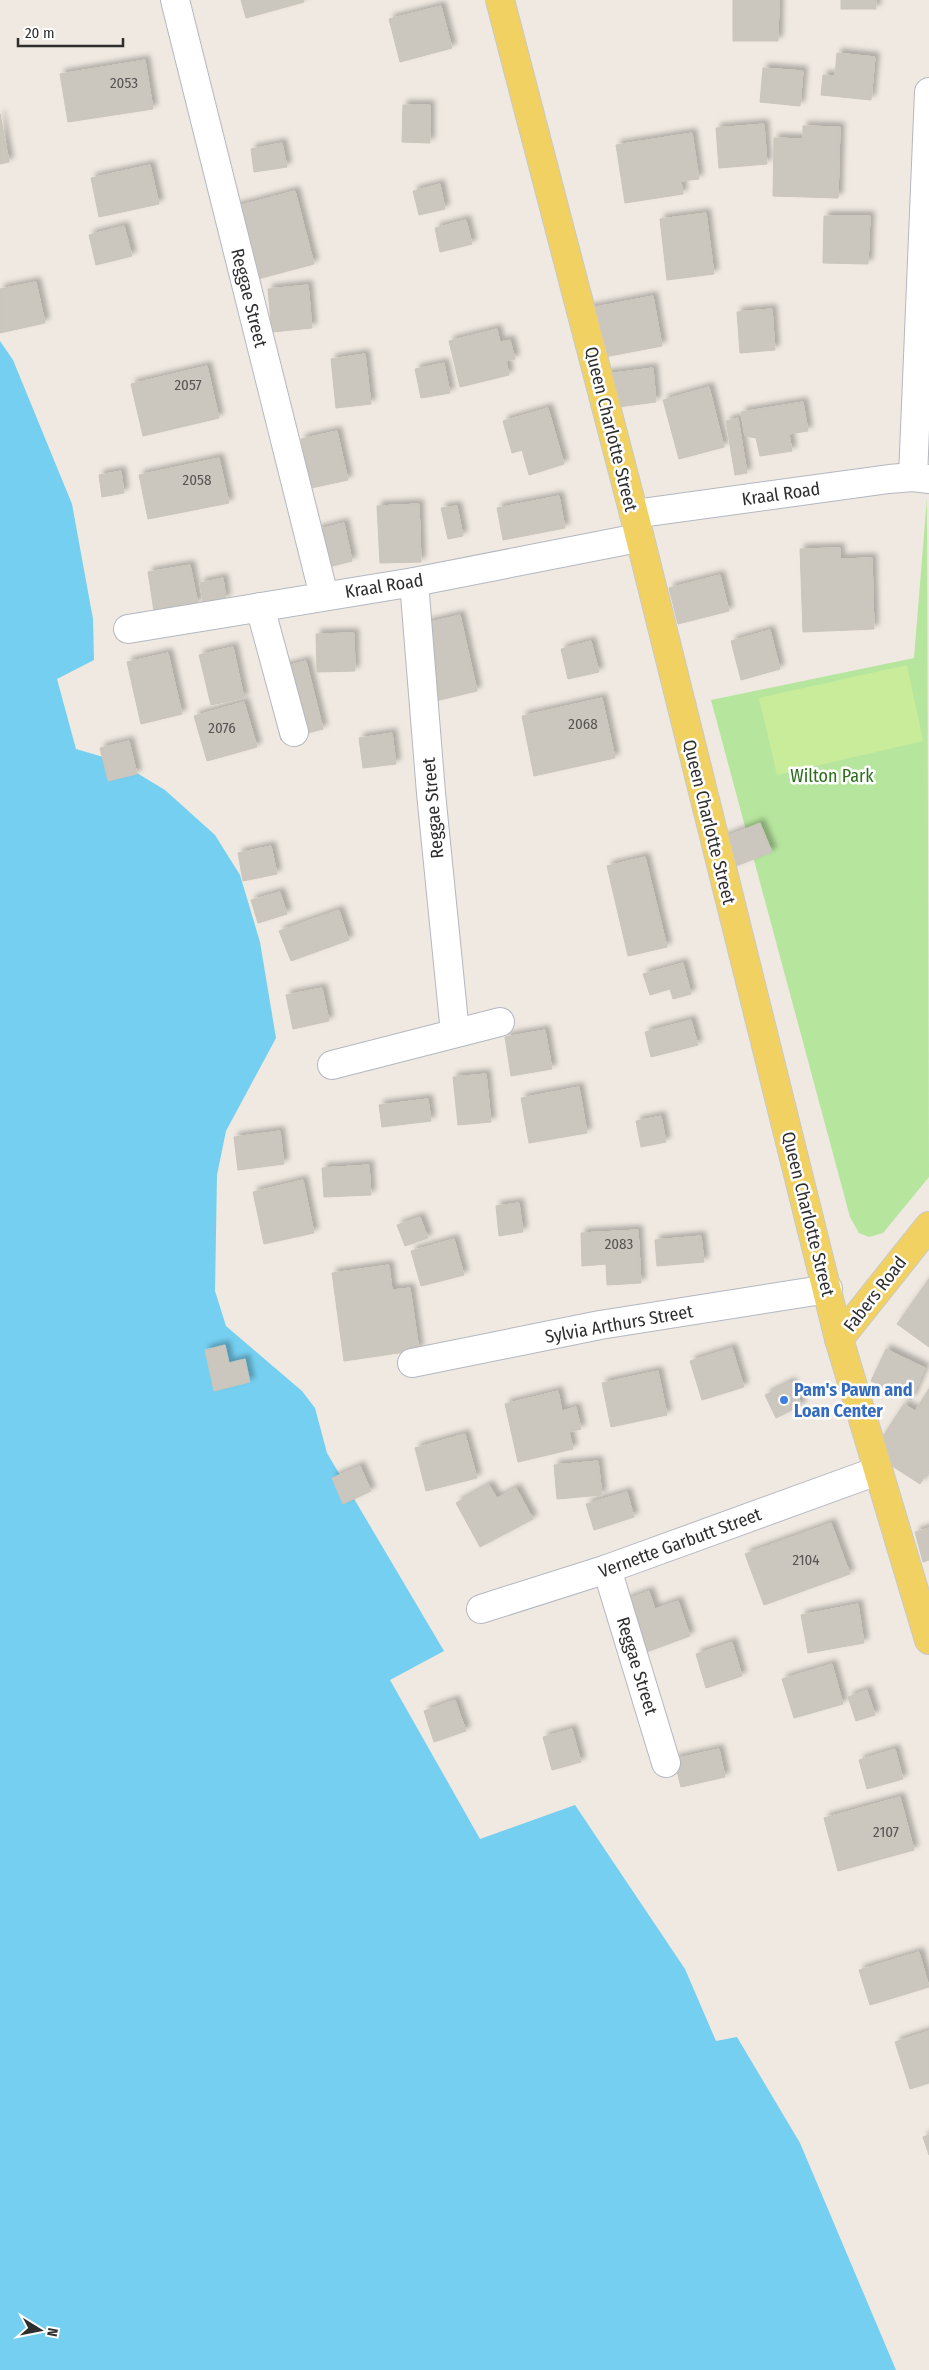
<svg xmlns="http://www.w3.org/2000/svg" width="929" height="2370" viewBox="0 0 929 2370" font-family="'Fira Sans Condensed',sans-serif">
  <defs>
    <filter id="shadow"><feDropShadow dx="4.5" dy="-4.5" stdDeviation="2.5" flood-color="#0004"/></filter>
  </defs>
  <rect width="100%" height="100%" fill="#efe9e1"/>
  <path fill="#b6e59e" d="M927,498L929,1177L883,1233L869,1237L859,1233L850,1217L711,700L914,658Z"/>
  <path fill="#c9ec9a" d="M907,665L923,741L777,775L759,698Z"/>
  <path fill="#75cff0" d="M0,341L13,360L72,504L93,619L94,660L57,679L76,749L117,761L165,790L215,835L240,875L260,942L276,1038L226,1131L217,1175L215,1291L226,1326L302,1391L315,1408L327,1453L444,1651L390,1680L480,1839L575,1805L685,1969L716,2041L737,2037L800,2143L896,2370H0Z"/>
  <g fill="#cbc7bf" stroke="#cbc5ba" filter="url(#shadow)">
    <path d="M241,0H303L304,2L246,18Z"/>
    <path d="M733,0H779L778,41H733Z"/>
    <rect x="841" y="0" width="35" height="9"/>
    <path d="M441,6L452,48L400,62L389,19Z"/>
    <path d="M837,53L875,57L871,100L821,95L823,75L835,76Z"/>
    <path d="M145,60L153,109L68,122L60,74Z"/>
    <path d="M763,68L803,71L800,106L760,102Z"/>
    <path d="M403,105H430V143L402,142Z"/>
    <path d="M0,114L9,162L0,164Z"/>
    <path d="M764,124L767,164L719,168L716,128Z"/>
    <path d="M803,126L840,127L838,198L773,196L774,138L803,139Z"/>
    <path d="M692,133L699,179L681,181L683,194L625,203L616,145Z"/>
    <path d="M282,143L287,167L254,172L251,149Z"/>
    <path d="M150,165L159,204L99,217L91,178Z"/>
    <path d="M440,184L445,209L419,215L413,191Z"/>
    <path d="M295,191L314,264L254,280L234,207Z"/>
    <path d="M706,213L714,274L667,280L660,219Z"/>
    <path d="M824,216H870L868,264L823,263Z"/>
    <path d="M466,220L472,244L440,252L435,228Z"/>
    <path d="M124,226L132,256L96,265L89,235Z"/>
    <path d="M36,282L45,323L0,333V289Z"/>
    <path d="M308,285L312,328L272,332L268,289Z"/>
    <path d="M653,296L662,346L594,359L585,309Z"/>
    <path d="M772,309L775,350L740,353L737,312Z"/>
    <path d="M497,329L500,342L510,340L515,359L506,361L509,375L460,387L449,341Z"/>
    <path d="M365,354L371,404L336,408L331,359Z"/>
    <path d="M444,363L450,393L421,398L415,369Z"/>
    <path d="M207,366L219,418L143,436L131,384Z"/>
    <path d="M653,368L656,402L602,409L598,375Z"/>
    <path d="M709,387L724,447L679,459L663,400Z"/>
    <path d="M803,402L808,431L789,434L792,451L760,456L756,438L745,436L741,412Z"/>
    <path d="M548,408L564,464L529,475L522,450L512,453L503,421Z"/>
    <path d="M738,418L747,473L735,475L726,421Z"/>
    <path d="M337,431L348,480L311,488L301,439Z"/>
    <path d="M219,458L229,503L148,519L139,475Z"/>
    <path d="M121,471L124,493L102,497L99,475Z"/>
    <path d="M559,496L565,528L503,540L497,508Z"/>
    <path d="M419,504L421,562L380,563L377,506Z"/>
    <path d="M457,506L463,536L448,539L441,508Z"/>
    <path d="M344,523L352,561L325,568L316,530Z"/>
    <path d="M840,548V559L872,558L874,629L803,632L800,549Z"/>
    <path d="M190,565L198,604L154,611L148,572Z"/>
    <path d="M720,575L729,611L678,624L669,588Z"/>
    <path d="M223,578L226,599L203,604L200,583Z"/>
    <path d="M460,615L477,691L427,703L410,627Z"/>
    <path d="M770,630L780,669L741,680L731,641Z"/>
    <path d="M354,633L355,671L317,672L316,634Z"/>
    <path d="M591,641L599,672L568,679L561,649Z"/>
    <path d="M233,647L244,698L211,705L199,655Z"/>
    <path d="M168,653L182,714L141,724L127,662Z"/>
    <path d="M306,661L323,729L281,740L264,672Z"/>
    <path d="M602,698L615,758L534,776L522,716Z"/>
    <path d="M244,702L257,747L207,761L194,716Z"/>
    <path d="M392,733L396,764L363,768L359,738Z"/>
    <path d="M129,741L137,774L108,781L100,748Z"/>
    <path d="M760,823L772,852L723,871L712,842Z"/>
    <path d="M271,846L277,874L243,881L238,853Z"/>
    <path d="M645,857L667,947L628,956L607,866Z"/>
    <path d="M280,892L287,914L258,923L251,900Z"/>
    <path d="M339,910L349,940L291,961L279,931Z"/>
    <path d="M683,963L691,994L673,999L670,989L650,995L643,974Z"/>
    <path d="M322,988L329,1021L293,1029L286,995Z"/>
    <path d="M691,1020L698,1045L651,1057L645,1032Z"/>
    <path d="M545,1030L552,1069L511,1076L505,1037Z"/>
    <path d="M486,1074L491,1122L458,1125L453,1077Z"/>
    <path d="M579,1087L587,1133L529,1143L521,1098Z"/>
    <path d="M428,1099L431,1121L382,1127L379,1105Z"/>
    <path d="M661,1116L666,1142L641,1147L636,1121Z"/>
    <path d="M280,1131L284,1164L238,1170L234,1137Z"/>
    <path d="M369,1165L371,1195L324,1197L322,1168Z"/>
    <path d="M303,1180L314,1233L264,1244L253,1192Z"/>
    <path d="M519,1203L523,1232L499,1236L496,1206Z"/>
    <path d="M420,1217L428,1238L405,1246L397,1225Z"/>
    <path d="M638,1230L641,1283L607,1285L606,1264L582,1266L581,1233Z"/>
    <path d="M701,1236L704,1262L657,1266L655,1240Z"/>
    <path d="M454,1239L464,1275L421,1286L411,1251Z"/>
    <path d="M389,1265L392,1290L410,1288L419,1350L344,1361L332,1273Z"/>
    <path d="M929,1279V1347L897,1324Z"/>
    <path d="M225,1345L229,1363L245,1359L250,1382L214,1391L205,1350Z"/>
    <path d="M732,1348L744,1387L702,1400L690,1361Z"/>
    <path d="M886,1349L925,1368L911,1400L871,1381Z"/>
    <path d="M658,1371L667,1415L611,1427L602,1383Z"/>
    <path d="M791,1382L802,1405L776,1418L765,1395Z"/>
    <path d="M929,1389V1470L920,1484L872,1453L904,1404L915,1411Z"/>
    <path d="M558,1391L562,1411L576,1407L581,1429L569,1432L573,1449L518,1462L505,1404Z"/>
    <path d="M465,1434L477,1478L426,1491L415,1448Z"/>
    <path d="M598,1461L602,1495L557,1499L554,1465Z"/>
    <path d="M360,1466L371,1491L343,1504L332,1478Z"/>
    <path d="M489,1485L497,1498L516,1488L533,1519L480,1547L456,1503Z"/>
    <path d="M627,1492L634,1517L594,1530L586,1504Z"/>
    <path d="M831,1523L850,1574L764,1605L745,1554Z"/>
    <path d="M929,1528V1560L923,1562L915,1532Z"/>
    <path d="M649,1591L655,1609L678,1601L690,1636L641,1654L623,1601Z"/>
    <path d="M858,1604L864,1643L808,1653L801,1615Z"/>
    <path d="M732,1642L742,1676L706,1688L696,1654Z"/>
    <path d="M832,1664L843,1704L794,1718L782,1679Z"/>
    <path d="M867,1690L875,1715L856,1721L848,1697Z"/>
    <path d="M455,1700L466,1731L434,1742L424,1711Z"/>
    <path d="M572,1729L581,1762L552,1770L543,1737Z"/>
    <path d="M719,1749L725,1777L681,1787L674,1759Z"/>
    <path d="M895,1749L903,1779L867,1789L859,1760Z"/>
    <path d="M900,1797L914,1850L838,1871L824,1818Z"/>
    <path d="M919,1952L929,1987L870,2005L859,1970Z"/>
    <path d="M929,2031V2083L910,2089L895,2042Z"/>
    <path d="M929,2135V2155L923,2137Z"/>
  </g>
  <g fill="none" stroke-linecap="round" stroke-linejoin="round">
    <g stroke="#b4b7c1" stroke-width="30">
      <g id="minor">
        <path d="M175,0L324,596"/>
        <path d="M913,477L929,92"/>
        <path d="M634,514L889,479L913,477L929,479"/>
        <path d="M414,582L431,793L455,1033"/>
        <path d="M260,607L294,732"/>
        <path d="M128,629L414,582L638,538"/>
        <path d="M332,1065L500,1022"/>
        <path d="M412,1363L600,1325L828,1289"/>
        <path d="M607,1569L666,1763"/>
        <path d="M481,1609L607,1569L877,1471"/>
      </g>
    </g>
    <g stroke="#c9c9c9" stroke-width="30">
      <g id="major">
        <path d="M500,0L634,514L839,1339L929,1640"/>
        <path d="M839,1339L929,1226"/>
      </g>
    </g>
    <use href="#minor" stroke="#fff" stroke-width="28"/>
    <use href="#major" stroke="#f2d163" stroke-width="28"/>
  </g>
  <circle fill="#3f7fe0" stroke="#fff" stroke-width="2" cx="784" cy="1400" r="5"/>
  <g text-anchor="middle" stroke-width="5" stroke-linejoin="round" paint-order="stroke">
    <g font-size="15" fill="#555452">
      <text x="124" y="88">2053</text>
      <text x="188" y="390">2057</text>
      <text x="197" y="485">2058</text>
      <text x="583" y="729">2068</text>
      <text x="222" y="733">2076</text>
      <text x="619" y="1249">2083</text>
      <text x="806" y="1565">2104</text>
      <text x="886" y="1837">2107</text>
    </g>
    <g font-size="18" fill="#2e2e2e" stroke="#fff">
      <text transform="translate(249 298) rotate(76)" y="6">Reggae Street</text>
      <text transform="translate(611 429) rotate(76)" y="6">Queen Charlotte Street</text>
      <text transform="translate(781 494) rotate(-8)" y="6">Kraal Road</text>
      <text transform="translate(384 586) rotate(-9)" y="6">Kraal Road</text>
      <text transform="translate(433 808) rotate(-95)" y="6">Reggae Street</text>
      <text transform="translate(709 822) rotate(76)" y="6">Queen Charlotte Street</text>
      <text transform="translate(808 1214) rotate(76)" y="6">Queen Charlotte Street</text>
      <text transform="translate(875 1294) rotate(-52)" y="6">Fabers Road</text>
      <text transform="translate(619 1324) rotate(-10)" y="6">Sylvia Arthurs Street</text>
      <text transform="translate(680 1543) rotate(-20)" y="6">Vernette Garbutt Street</text>
      <text transform="translate(637 1666) rotate(73)" y="6">Reggae Street</text>
    </g>
    <g font-size="18" fill="#2c6e1b" stroke="#fff">
      <text x="832" y="782">Wilton Park</text>
    </g>
    <g font-size="18" font-weight="bold" fill="#366cbe" stroke="#fff" text-anchor="start">
      <text x="794" y="1396">Pam's Pawn and<tspan x="794" dy="21">Loan Center</tspan></text>
    </g>
  </g>
  <g transform="translate(40 2330) rotate(100)" stroke="#ffffff" stroke-width="4" paint-order="stroke">
  <path d="M0-4L9 19L0 12L-9 19Z" fill="#2e2e2e"/>
  <text y="-8" font-size="14" font-weight="bold" text-anchor="middle" fill="#2e2e2e">N</text>
  </g>
  <path d="M18 38v8h105v-8" fill="none" stroke="#2e2e2e" stroke-width="2.5"/>
  <text x="25" y="38" font-size="15" fill="#2e2e2e" stroke="#ffffff" stroke-width="4" paint-order="stroke">20 m</text>
</svg>
